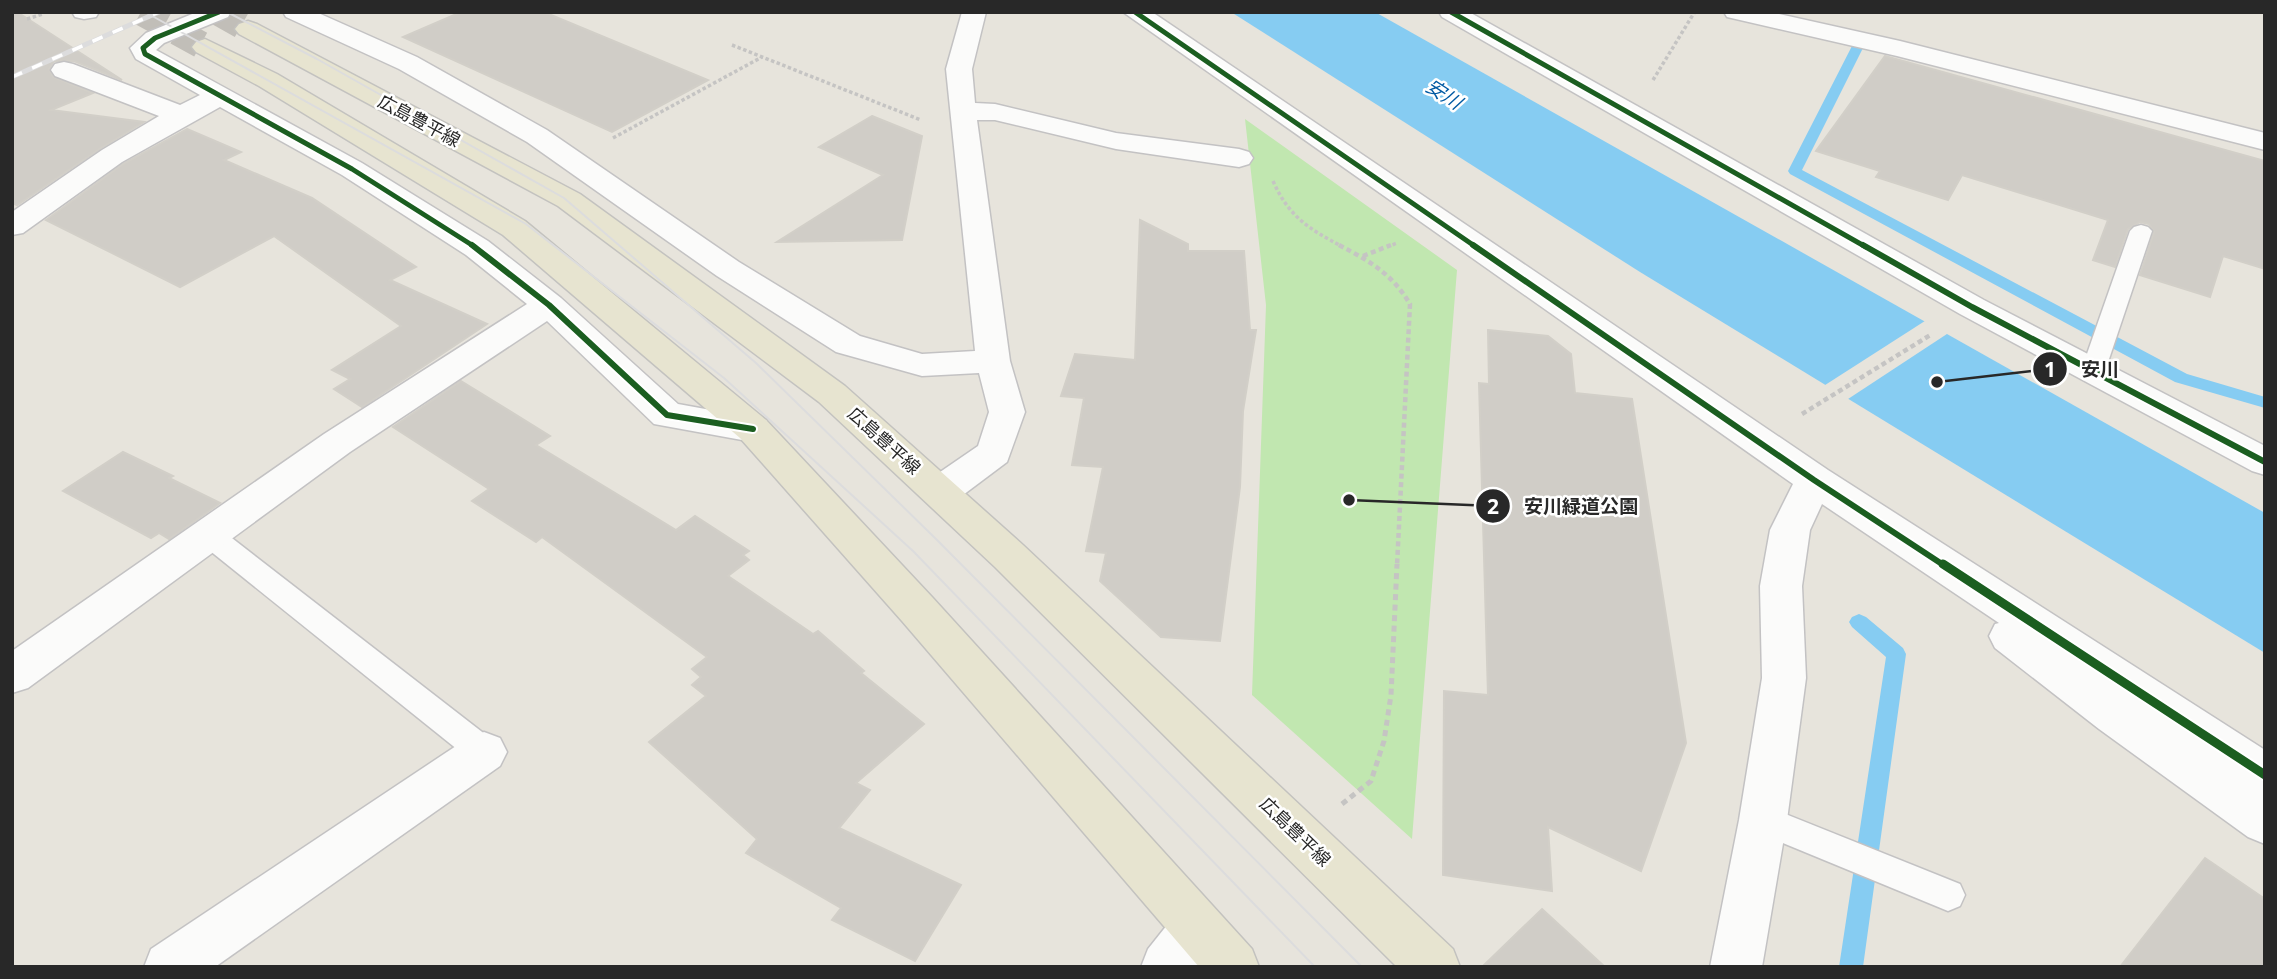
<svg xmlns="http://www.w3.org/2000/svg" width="2277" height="979" viewBox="0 0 2277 979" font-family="'Noto Sans','Noto Sans JP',sans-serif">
  <rect width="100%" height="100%" fill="#e7e4dc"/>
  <path fill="#c1e7b0" d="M1245,119L1457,270L1412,839L1252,695L1266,305Z"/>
  <path fill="#86ccf2" d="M1231,12H1375L2265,513V653L1640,272Z"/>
  <path fill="#e7e4dc" d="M1928,319L1950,332L1845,401L1822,387Z"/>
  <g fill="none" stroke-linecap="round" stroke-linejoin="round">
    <g fill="#86ccf2" fill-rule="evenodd">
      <path d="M1858,43L1864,46L1802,170L2187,374L2265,397V408L2175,382L1790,174L1788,171L1852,46Z"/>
      <path d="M1859,614L1866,617L1903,648L1906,654L1863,967H1839L1886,657L1852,627L1849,622L1852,617Z"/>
    </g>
  </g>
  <g fill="#d0cdc7" stroke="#d2cfc8" stroke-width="2">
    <path d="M12,12H17L122,80L74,61H54L49,69L53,77L93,93L51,110L144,122L101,148L17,205L12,203Z"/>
    <path d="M461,12H544L708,80L612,132L403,37Z"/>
    <path d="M1885,56L2265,161V269L2223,256L2210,297L2140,275L2154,232L2149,224L2140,222L2128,229L2115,267L2093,260L2108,220L1962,175L1948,200L1876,177L1880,171L1816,151Z"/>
    <path d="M872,116L922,136L902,240L777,242L883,175L819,147Z"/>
    <path d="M187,129L241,152L224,160L312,198L416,267L390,280L487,324L362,407L334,389L350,379L332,370L401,326L274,236L180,287L46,220L123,164Z"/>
    <path d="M1140,220L1188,244V251H1244L1250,330H1256L1243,411L1240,487L1220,641L1161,637L1100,581L1106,553L1086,551L1103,467L1072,465L1084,398L1061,396L1075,354L1135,360Z"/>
    <path d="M1488,330L1548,336L1571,354L1575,393L1632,399L1686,743L1641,871L1548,827L1552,891L1443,875L1444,691L1488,695L1479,383L1489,384Z"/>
    <path d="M461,381L550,436L536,445L676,530L695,516L749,551L743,555L749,560L728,576L813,634L818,631L864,671L861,673L924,724L856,783L870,790L839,828L961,885L915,961L832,920L841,908L746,853L757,839L649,742L706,696L692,685L701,677L692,669L707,657L542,537L536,542L472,501L489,489L393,427Z"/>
    <path d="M123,452L173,476L169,478L220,503L169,539L159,533L151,538L63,491Z"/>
    <path d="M2205,858L2265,899V967H2120Z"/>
    <path d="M1542,909L1605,967H1482Z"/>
  </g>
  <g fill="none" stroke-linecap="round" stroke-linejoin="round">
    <g stroke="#c1beb8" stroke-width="27" stroke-dasharray="27 14" stroke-linecap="butt">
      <path d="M141,12L205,47"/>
      <path d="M218,12L248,29"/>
    </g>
    <g stroke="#c3c2c3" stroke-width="3">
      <g id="service">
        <path d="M2141,225L2148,227L2152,231L2105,371L2101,377L2093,379L2085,377L2081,371L2130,231L2134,227Z"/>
        <path d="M209,525L219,528L495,742L500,752L495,762L484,766L473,762L199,542L195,535L199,528Z"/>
        <path d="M1763,805L1960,884L1965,895L1960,906L1948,911L1751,830L1747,820L1751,810Z"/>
      </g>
    </g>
    <g stroke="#c3c2c3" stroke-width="3">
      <g id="minor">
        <path d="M72,12H99L96,17L84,19L75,17Z"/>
        <path d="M197,12H231L228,17L164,43L156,50L362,163L488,241L561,298L678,404L766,420L771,429L766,438L753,442L654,424L547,321L350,452L28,688L12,693V651L324,434L527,304L466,255L342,175L220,107L122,162L23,233L12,235V212L102,150L159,116L55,76L51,70L55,64L64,62L73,64L180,105L200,95L136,59L130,48L146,33Z"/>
        <path d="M283,12H316L417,57L547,130L739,262L860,336L922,354L975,351L946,69L962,12H986L972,69L975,103L995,104L1116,133L1239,149L1249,152L1253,158L1249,164L1239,167L1116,149L995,120H977L1010,361L1025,412L1007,462L955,501L941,505L927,501L922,491L927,481L978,446L989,412L979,373L922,376L836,352L717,276L527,142L399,69L286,17Z"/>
        <path d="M1123,12H1152L1828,470L2265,750V844L2248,837L2099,729L1995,648L1989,636L1995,624L1999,623L1822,504L1810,530L1802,586L1806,678L1787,820L1762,967H1710L1739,820L1762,678L1760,586L1770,530L1793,484Z"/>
        <path d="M1724,12H1770L1900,41L2265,133V150L1897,56L1727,17Z"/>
        <path d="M484,732L500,738L507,752L500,766L215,967H144L151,949L468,738Z"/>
        <path d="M1197,902L1215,910L1223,927L1215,944L1199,967H1141L1148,949L1179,910Z"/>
      </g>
    </g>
    <g stroke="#c3c2c3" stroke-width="3">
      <path id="tertiary" d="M1439,12H1469L1984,300L2265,446V475L2252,471L1960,314L1442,17Z"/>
    </g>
    <g stroke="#c3c2bf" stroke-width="3">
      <g id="primary">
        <path d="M248,21L257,24L580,194L845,386L1023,545L1453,949L1460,967H1397L995,567L819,402L558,206L239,34L235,29L239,24Z"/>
        <path d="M205,39L277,74L525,221L766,420L932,597L1252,949L1259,967H1199L902,621L740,438L503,235L259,86L196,52L192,47L196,42Z"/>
      </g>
    </g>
    <g stroke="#c5c4c3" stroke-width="3.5" stroke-dasharray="3.5 2.5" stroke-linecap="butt">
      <path d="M27,19L43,14"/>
      <path d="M732,45L921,120"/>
      <path d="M1653,80L1694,13"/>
      <path d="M613,138L762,57"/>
      <path d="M1273,181C1289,217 1309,229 1343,247"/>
      <path d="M1387,247L1397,243"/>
    </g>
    <g stroke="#c5c4c3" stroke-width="4.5" stroke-dasharray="5 3.5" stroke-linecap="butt">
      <path d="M1339,245C1371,262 1391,273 1410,304L1397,566"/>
      <path d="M1363,256L1391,245"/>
      <path d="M1802,414L1932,334"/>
    </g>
    <path stroke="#c5c4c3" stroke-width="5" stroke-dasharray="6 4.5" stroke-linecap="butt" d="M1342,804L1371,781L1384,741L1391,695L1397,564"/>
    <use href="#service" fill="#fbfbfa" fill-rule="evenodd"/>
    <use href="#minor" fill="#fbfbfa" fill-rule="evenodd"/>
    <use href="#tertiary" fill="#fbfbfa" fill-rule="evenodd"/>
    <use href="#primary" fill="#e7e4d0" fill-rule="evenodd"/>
    <g stroke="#dcdcdd" stroke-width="2">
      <path d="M145,12L526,224L724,378L913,551L1315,967"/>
      <path d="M227,12L317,59L564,198L756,363L935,538L1362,967"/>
    </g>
    <g stroke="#dcdcdd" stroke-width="5">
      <path id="rail" d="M12,77L159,12"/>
    </g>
    <use href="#rail" stroke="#fff" stroke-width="3.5" stroke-dasharray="11" stroke-linecap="butt"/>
    <g stroke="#fff" stroke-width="9">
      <g id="cycleway-far2">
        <path d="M219,12L155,38L143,48L145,54L352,169L475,247"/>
        <path d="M1135,12L1476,247"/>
        <path d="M1451,12L1866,247"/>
      </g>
    </g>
    <g stroke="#fff" stroke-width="10">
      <g id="cycleway-far1">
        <path d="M472,245L549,305L667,415L753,429"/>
        <path d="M1473,245L1814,480L1945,566"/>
        <path d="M1863,245L1972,307L2265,462"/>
      </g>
    </g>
    <g stroke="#fff" stroke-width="13">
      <path id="cycleway" d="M1943,564L2265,775"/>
    </g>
    <use href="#cycleway-far2" stroke="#1b5e20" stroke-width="5"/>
    <use href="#cycleway-far1" stroke="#1b5e20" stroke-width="6"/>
    <use href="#cycleway" stroke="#1b5e20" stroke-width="9"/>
  </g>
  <g text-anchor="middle" stroke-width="5" stroke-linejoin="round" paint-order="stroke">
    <g font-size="18" fill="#282828" stroke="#fff">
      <text transform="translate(419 121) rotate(28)" y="6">広島豊平線</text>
      <text transform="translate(884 441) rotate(42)" y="6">広島豊平線</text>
      <text transform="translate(1295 832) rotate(44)" y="6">広島豊平線</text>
    </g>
    <g font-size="19" font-style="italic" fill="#005aa3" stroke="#fff">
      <text transform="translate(1444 94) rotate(33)" y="7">安川</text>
    </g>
  </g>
  <path fill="none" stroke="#282828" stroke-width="2.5" d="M1937 382L2050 369M1349 500L1493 506"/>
  <g fill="#282828" stroke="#fff" stroke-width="2.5">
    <circle cx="1937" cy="382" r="7"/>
    <circle cx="1349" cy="500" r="7"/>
    <circle cx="2050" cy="369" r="18"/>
    <circle cx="1493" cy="506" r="18"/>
  </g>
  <g font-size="21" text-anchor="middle" font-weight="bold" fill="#fff">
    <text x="2050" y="377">1</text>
    <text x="1493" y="514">2</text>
  </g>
  <g font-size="19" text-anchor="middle" font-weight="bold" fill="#282828" stroke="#fff" stroke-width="5" stroke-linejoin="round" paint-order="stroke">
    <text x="2100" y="376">安川</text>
    <text x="1581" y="513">安川緑道公園</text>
  </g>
  <rect width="2277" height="979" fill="none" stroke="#282828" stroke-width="28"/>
</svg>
